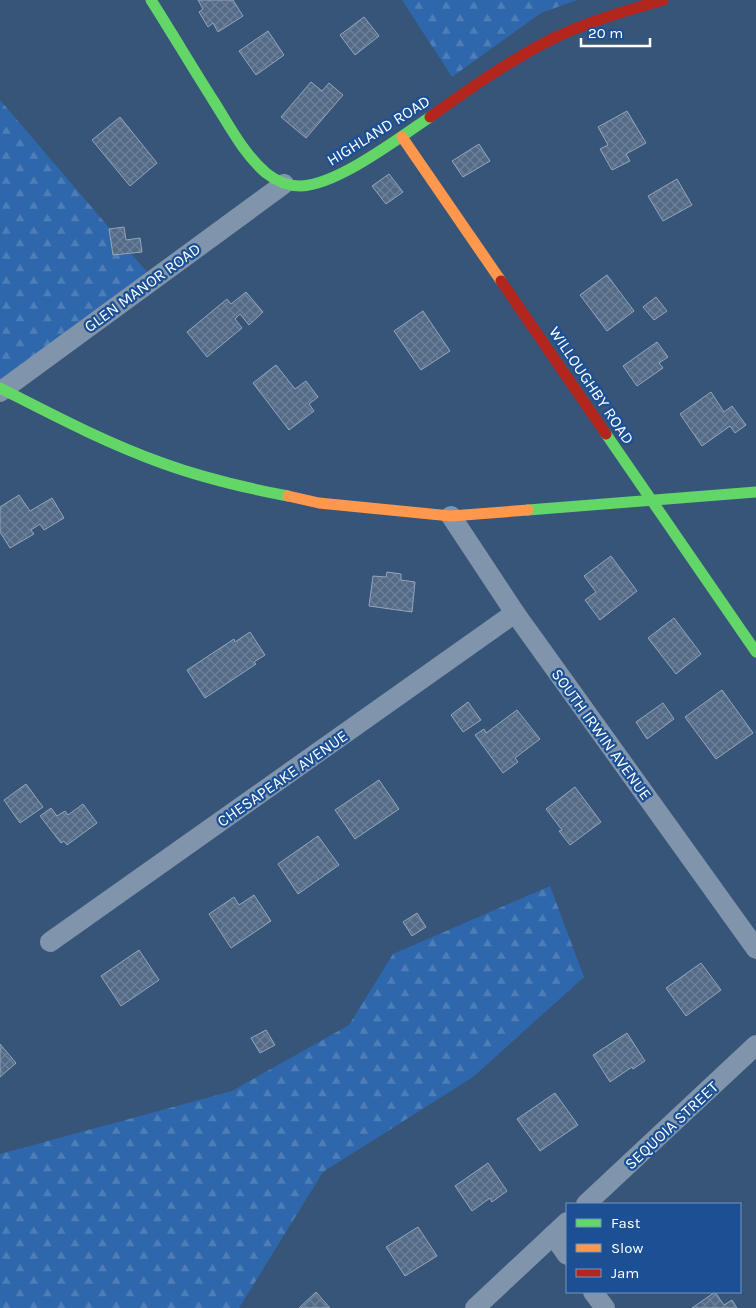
<svg xmlns="http://www.w3.org/2000/svg" width="756" height="1308" viewBox="0 0 756 1308" font-family="Karla,sans-serif">
  <defs>
    <pattern id="forest-firs" width="22" height="20" patternUnits="userSpaceOnUse" patternTransform="scale(1.25)"><rect width="22" height="20" fill="#2f67ac"/><path d="M5 1l3.5 6h-7zM16 11l3.5 6h-7z" fill="#4e7eb8"/></pattern>
    <pattern id="building-cross-hatch" width="8" height="8" patternUnits="userSpaceOnUse" patternTransform="scale(1.25)"><rect width="8" height="8" fill="#546b88"/><path d="M0 0l8 8M0 8l8-8" fill="none" stroke="#6e819a"/></pattern>
  </defs>
  <rect width="100%" height="100%" fill="#375479"/>
  <g fill="url(#forest-firs)">
    <path d="M402,0H577L541,13L452,77Z"/>
    <path d="M0,100L153,279L0,388Z"/>
    <path d="M550,886L584,977L473,1077L323,1172L239,1308H0V1154L232,1091L349,1025L393,954Z"/>
  </g>
  <g fill="url(#building-cross-hatch)" stroke="#94a5b9">
    <path d="M198,0H233L243,16L218,32L213,23L208,27L199,12L203,9Z"/>
    <path d="M364,17L379,36L355,55L340,35Z"/>
    <path d="M268,31L284,55L256,75L239,51Z"/>
    <path d="M311,82L322,91L329,83L343,95L306,138L281,117Z"/>
    <path d="M627,111L646,143L626,154L630,161L612,170L600,149L608,145L598,127Z"/>
    <path d="M120,117L157,163L130,186L92,140Z"/>
    <path d="M479,144L490,161L463,177L452,161Z"/>
    <path d="M389,174L403,192L386,204L372,186Z"/>
    <path d="M677,179L692,205L663,221L648,196Z"/>
    <path d="M124,227L126,240L140,238L142,252L113,255L109,229Z"/>
    <path d="M607,275L634,311L607,331L580,295Z"/>
    <path d="M246,292L263,312L249,325L240,314L235,319L242,328L207,357L187,332L227,299L231,304Z"/>
    <path d="M656,297L667,311L654,320L643,307Z"/>
    <path d="M423,311L450,351L421,370L394,331Z"/>
    <path d="M657,342L668,357L659,363L663,368L637,386L623,366Z"/>
    <path d="M276,365L295,389L306,381L318,397L309,404L314,411L289,430L253,383Z"/>
    <path d="M711,392L724,412L732,406L746,425L735,433L730,426L702,446L680,414Z"/>
    <path d="M19,495L30,511L52,498L64,518L44,530L40,524L31,530L34,534L10,548L0,532V507Z"/>
    <path d="M611,556L637,591L600,620L585,600L596,592L584,576Z"/>
    <path d="M387,572L401,574V580L415,582L412,612L369,606L373,576L386,577Z"/>
    <path d="M674,618L701,654L676,674L648,638Z"/>
    <path d="M250,632L265,655L254,662L256,664L205,698L187,670L234,639L235,642Z"/>
    <path d="M722,690L753,733L716,759L685,717Z"/>
    <path d="M468,702L481,720L463,732L451,715Z"/>
    <path d="M663,703L674,719L647,739L636,722Z"/>
    <path d="M517,710L540,739L515,758L518,762L503,773L475,735L484,729L486,733Z"/>
    <path d="M379,780L399,809L355,839L335,810Z"/>
    <path d="M26,784L43,807L20,823L4,800Z"/>
    <path d="M575,787L601,822L570,845L559,831L562,830L546,809Z"/>
    <path d="M83,804L97,823L67,845L64,841L61,843L40,816L51,808L57,816L65,811L68,815Z"/>
    <path d="M318,836L339,865L298,894L278,864Z"/>
    <path d="M254,895L271,921L231,948L209,914L234,897L239,905Z"/>
    <path d="M417,913L426,927L412,936L403,922Z"/>
    <path d="M139,950L159,980L121,1006L101,976Z"/>
    <path d="M701,963L721,990L686,1016L666,988Z"/>
    <path d="M266,1030L275,1045L260,1053L251,1038Z"/>
    <path d="M627,1033L645,1061L633,1069L632,1067L610,1082L593,1055Z"/>
    <path d="M0,1044L16,1063L0,1077Z"/>
    <path d="M555,1093L578,1125L540,1151L517,1119Z"/>
    <path d="M488,1163L507,1191L492,1202L490,1198L472,1211L455,1186Z"/>
    <path d="M418,1227L437,1256L405,1276L386,1247Z"/>
    <path d="M316,1292L330,1308H299Z"/>
    <path d="M715,1292L724,1305L732,1300L737,1308H692Z"/>
  </g>
  <g fill="none" stroke-linecap="round" stroke-linejoin="round">
    <g stroke="#8094ab" stroke-width="20">
      <path d="M0,392L284,184"/>
      <path d="M451,516L515,613L756,949"/>
      <path d="M50,942L515,613"/>
      <path d="M586,1204L756,1045"/>
      <path d="M553,1235L567,1255"/>
      <path d="M593,1292L605,1308"/>
      <path d="M475,1308L567,1222"/>
    </g>
    <g stroke="#63d668" stroke-width="11">
      <path d="M151,0C172,33 192,67 213,100C229,125 243,153 266,173C276,181 288,186 301,186C337,185 399,138 430,117"/>
      <path d="M0,388C53,415 106,443 162,463C203,478 246,488 288,496"/>
      <path d="M606,434L756,652"/>
      <path d="M528,510L756,492"/>
    </g>
    <g stroke="#ff974d" stroke-width="11">
      <path d="M402,137L501,281"/>
      <path d="M288,496L319,503L451,516L528,510"/>
    </g>
    <g stroke="#b3261e" stroke-width="11">
      <path d="M430,117C469,89 509,61 552,39C587,22 625,11 663,0"/>
      <path d="M501,281L606,434"/>
    </g>
  </g>
  <g text-anchor="middle" stroke-width="4.5" stroke-linejoin="round" paint-order="stroke">
    <g font-size="16" fill="#fff" stroke="#1b5095">
      <text transform="translate(378 130) rotate(-32)" y="6">HIGHLAND ROAD</text>
      <text transform="translate(142 287) rotate(-36)" y="6">GLEN MANOR ROAD</text>
      <text transform="translate(592 385) rotate(56)" y="6">WILLOUGHBY ROAD</text>
      <text transform="translate(602 734) rotate(54)" y="6">SOUTH IRWIN AVENUE</text>
      <text transform="translate(282 778) rotate(-35)" y="6">CHESAPEAKE AVENUE</text>
      <text transform="translate(671 1125) rotate(-43)" y="6">SEQUOIA STREET</text>
    </g>
  </g>
  <rect x="566" y="1203" width="175" height="90" fill="#1b5095" stroke="#7696bf"/>
  <rect x="576" y="1219" width="25" height="8" fill="#63d668" stroke="#7696bf"/>
  <text x="611" y="1228" font-size="15" fill="#ffffff">Fast</text>
  <rect x="576" y="1244" width="25" height="8" fill="#ff974d" stroke="#7696bf"/>
  <text x="611" y="1253" font-size="15" fill="#ffffff">Slow</text>
  <rect x="576" y="1269" width="25" height="8" fill="#b3261e" stroke="#7696bf"/>
  <text x="611" y="1278" font-size="15" fill="#ffffff">Jam</text>
  <path d="M581 38v8h69v-8" fill="none" stroke="#ffffff" stroke-width="2.5"/>
  <text x="588" y="38" font-size="15" fill="#ffffff" stroke="#1b5095" stroke-width="4" paint-order="stroke">20 m</text>
</svg>
